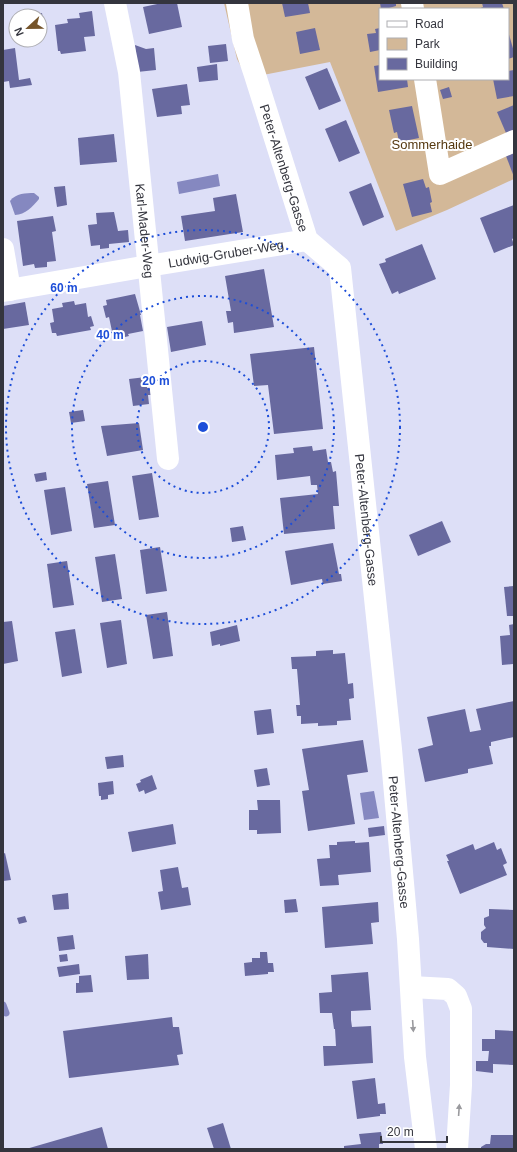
<svg xmlns="http://www.w3.org/2000/svg" width="517" height="1152" viewBox="0 0 517 1152" font-family="Arial,sans-serif">
  <rect width="100%" height="100%" fill="#dddff7"/>
  <path fill="#d3b898" fill-rule="evenodd" d="M224,3H514V179L447,210L396,231L330,62L247,78L237,59ZM380,9H508V79H380Z"/>
  <g fill="#8588c0">
    <path d="M218,174L220,186L179,194L177,182Z"/>
    <path d="M34,193L39,197V199C33,206 25,215 15,215L10,201C16,193 26,193 34,193Z"/>
    <path d="M374,791L379,818L364,820L360,793Z"/>
  </g>
  <g fill="none" stroke-linecap="round" stroke-linejoin="round">
    <path stroke="#8588c0" stroke-width="7" d="M3,1005L6,1013"/>
  </g>
  <g fill="#68699f">
    <path d="M162,3H177L182,27L149,34L143,7Z"/>
    <path d="M282,3H308L310,13L285,17Z"/>
    <path d="M380,3H396V6L389,8V9H381Z"/>
    <path d="M482,3H502L504,9H478L483,7Z"/>
    <path d="M92,11L95,36L84,37L86,51L61,54L60,51H58L55,25L68,23L67,19L80,18L79,13Z"/>
    <path d="M42,13L44,26L40,27V16H27Z"/>
    <path d="M315,28L320,50L300,54L296,32Z"/>
    <path d="M380,28V50L370,52L367,34L376,33L375,29Z"/>
    <path d="M508,31L514,52V57L508,59Z"/>
    <path d="M226,44L228,61L210,63L208,46Z"/>
    <path d="M135,45L146,49L154,48L156,70L137,72Z"/>
    <path d="M15,48L19,80L30,78L32,85L10,88L9,81L3,82V50Z"/>
    <path d="M217,64L218,80L199,82L197,67Z"/>
    <path d="M380,65V79H407L408,87L378,92L374,66Z"/>
    <path d="M327,68L341,101L319,110L305,77Z"/>
    <path d="M514,70V96L497,99L493,79H508V71Z"/>
    <path d="M187,84L190,105L181,106L182,114L157,117L152,89Z"/>
    <path d="M449,87L452,97L443,99L440,90Z"/>
    <path d="M514,105V130L506,133L497,112Z"/>
    <path d="M412,106L419,138L399,142L397,132L394,133L389,110Z"/>
    <path d="M346,120L360,153L339,162L325,129Z"/>
    <path d="M114,134L117,162L80,165L78,138Z"/>
    <path d="M514,153V177L506,156Z"/>
    <path d="M423,179L426,188L429,187L432,202L430,203L432,212L412,217L403,184Z"/>
    <path d="M371,183L384,217L363,226L349,192Z"/>
    <path d="M65,186L67,205L57,207L54,187Z"/>
    <path d="M236,194L243,232L185,241L181,216L215,211L213,198Z"/>
    <path d="M514,205V238L512,239L514,245L494,253L480,218Z"/>
    <path d="M114,212L118,231L128,230L129,242L109,244V248L100,249V245L91,246L88,225L97,224L96,213Z"/>
    <path d="M53,216L56,231L52,232L56,261L47,262V267L35,268L34,264L23,266L17,221Z"/>
    <path d="M422,244L436,279L399,294L398,291L392,294L379,264L386,262L385,259Z"/>
    <path d="M264,269L274,327L234,333L233,322L228,323L226,311H231L225,276Z"/>
    <path d="M135,294L141,315H140L143,331L128,334L129,336L117,339L116,336H113L109,317L106,318L103,306L107,305L106,300Z"/>
    <path d="M74,301L75,305L86,303L88,317L91,316L94,326L90,327L91,330L57,336L56,333H52L50,323L54,322L52,309L63,307L62,303Z"/>
    <path d="M25,302L29,325L3,329V306Z"/>
    <path d="M202,321L206,345L171,352L167,327Z"/>
    <path d="M314,347L323,429L274,434L268,385L254,386L250,354Z"/>
    <path d="M146,377L147,388H150L151,395H148L149,404L133,406L129,379Z"/>
    <path d="M83,410L85,421L71,423L69,412Z"/>
    <path d="M139,423L143,450L107,456L101,426Z"/>
    <path d="M312,446L313,451L326,449L328,462H331L333,472L336,471L339,506H333L335,529L284,534L280,498L318,494L317,485H311L310,476L277,480L275,455L294,453L293,448Z"/>
    <path d="M46,472L47,480L36,482L34,474Z"/>
    <path d="M152,473L159,517L139,520L132,476Z"/>
    <path d="M108,481L115,525L94,528L87,484Z"/>
    <path d="M65,487L72,531L51,535L44,490Z"/>
    <path d="M442,521L451,542L418,556L409,535Z"/>
    <path d="M243,526L246,540L232,542L230,528Z"/>
    <path d="M333,543L339,574H341L342,581L323,584L322,579L291,585L285,551Z"/>
    <path d="M160,547L167,591L146,594L140,550Z"/>
    <path d="M115,554L122,599L102,602L95,557Z"/>
    <path d="M67,561L74,605L53,608L47,564Z"/>
    <path d="M514,586V616H507L504,587Z"/>
    <path d="M167,612L173,656L153,659L146,615Z"/>
    <path d="M121,620L127,664L107,668L100,623Z"/>
    <path d="M12,621L18,661L3,664V622Z"/>
    <path d="M514,624L513,664L502,665L500,636L510,635L509,625Z"/>
    <path d="M237,625L240,641L220,646V644L212,646L210,632Z"/>
    <path d="M75,629L82,673L62,677L55,632Z"/>
    <path d="M333,650V654L345,653L348,684L353,683L354,698L349,699L351,720L337,721V725L318,726V723L301,724V716H297L296,705H300L297,669H292L291,657L316,656V651Z"/>
    <path d="M514,701V737L491,742V746H489L493,764L468,769V773L425,782L418,749L433,745L427,717L465,709L470,732L481,730L476,709Z"/>
    <path d="M271,709L274,733L257,735L254,711Z"/>
    <path d="M363,740L368,772L347,775L355,824L308,831L302,791L309,790L302,749Z"/>
    <path d="M123,755L124,767L107,769L105,757Z"/>
    <path d="M267,768L270,785L257,787L254,770Z"/>
    <path d="M152,775L157,789L145,794L144,790L139,792L136,784L141,782L140,780Z"/>
    <path d="M113,781L114,794L108,795V799L101,800V796H99L98,783Z"/>
    <path d="M257,800H280L281,833L257,834V830H249V810H258Z"/>
    <path d="M173,824L176,844L132,852L128,832Z"/>
    <path d="M384,826L385,835L369,837L368,828Z"/>
    <path d="M355,841V843L369,842L371,872L338,875L339,885L320,886L317,859L330,858L329,845H337V842Z"/>
    <path d="M494,842L497,850L501,848L507,863L503,865L507,875L460,894L447,861H449L446,855L473,844L475,850Z"/>
    <path d="M5,853L11,880L3,881V854Z"/>
    <path d="M178,867L182,888L188,887L191,905L161,910L158,892L163,891L160,870Z"/>
    <path d="M68,893L69,909L54,910L52,895Z"/>
    <path d="M296,899L298,912L285,913L284,900Z"/>
    <path d="M378,902L379,922L371,923L373,944L325,948L322,907Z"/>
    <path d="M489,909L514,910V949L487,947V943H484L481,939V932L486,928L484,925V918L489,916Z"/>
    <path d="M25,916L27,922L19,924L17,918Z"/>
    <path d="M73,935L75,949L59,951L57,937Z"/>
    <path d="M260,952H267L268,963H273L274,972H268V974L245,976L244,963L252,962V958H260Z"/>
    <path d="M67,954L68,961L60,962L59,955Z"/>
    <path d="M148,954L149,979L127,980L125,956Z"/>
    <path d="M79,964L80,974L59,977L57,967Z"/>
    <path d="M368,972L371,1010L351,1011V1020L352,1027L371,1026L373,1063L324,1066L323,1046H336L335,1029H334L332,1013H320L319,993L332,992L331,975Z"/>
    <path d="M91,975L93,992L76,993V983H79V976Z"/>
    <path d="M172,1017L173,1027H179L183,1054L177,1055L179,1065L69,1078L63,1031Z"/>
    <path d="M495,1030L514,1031V1065L493,1064V1073L476,1071V1061H488L489,1051H482V1039H495Z"/>
    <path d="M375,1078L378,1104L385,1103L386,1114H380V1116L357,1119L352,1081Z"/>
    <path d="M223,1123L231,1149H214L207,1128Z"/>
    <path d="M102,1127L108,1149H26Z"/>
    <path d="M381,1132L383,1144H379V1149H344V1146L361,1144L359,1134Z"/>
    <path d="M491,1135H514V1149H481V1147L486,1144H490Z"/>
  </g>
  <g fill="none" stroke-linecap="round" stroke-linejoin="round">
    <g stroke="#fff" stroke-width="22">
      <path id="s1" d="M115,3L129,72L168,459"/>
      <path id="s2" d="M237,3L243,39L255,75L307,240L340,268L391,749L408,939L415,1057L426,1149"/>
      <path d="M412,3L413,9"/>
      <path d="M425,79L440,174L514,141"/>
      <path d="M3,249L10,290"/>
      <path id="s3" d="M3,291L148,266L307,240"/>
      <path d="M411,987L448,989L456,996L461,1009V1085L457,1149"/>
    </g>
  </g>
  <defs><path id="oneway-solid" d="M-6-.8H1V-3.2L6.5 0L1 3.2V.8H-6Z"/></defs>
  <g fill="#9a9a9e">
    <use href="#oneway-solid" transform="translate(413 1026) rotate(86)"/>
    <use href="#oneway-solid" transform="translate(459 1110) rotate(-86)"/>
  </g>
  <g fill="none" stroke="#1d4ed8" stroke-width="2" stroke-dasharray="2 4">
    <circle cx="203" cy="427" r="66"/>
    <circle cx="203" cy="427" r="131"/>
    <circle cx="203" cy="427" r="197"/>
  </g>
  <g text-anchor="middle" stroke-width="4" stroke-linejoin="round" paint-order="stroke">
    <g font-size="13" fill="#55380f" stroke="#fff">
      <text x="432" y="149">Sommerhaide</text>
    </g>
    <g font-size="13" fill="#34353e" stroke="#fff">
      <text dy="5" stroke="none"><textPath href="#s2" startOffset="172">Peter-Altenberg-Gasse</textPath></text>
      <text dy="5" stroke="none"><textPath href="#s1" startOffset="230">Karl-Mader-Weg</textPath></text>
      <text dy="5" stroke="none"><textPath href="#s3" startOffset="226">Ludwig-Gruber-Weg</textPath></text>
      <text dy="5" stroke="none"><textPath href="#s2" startOffset="544">Peter-Altenberg-Gasse</textPath></text>
      <text dy="5" stroke="none"><textPath href="#s2" startOffset="868">Peter-Altenberg-Gasse</textPath></text>
    </g>
  </g>
  <circle cx="203" cy="427" r="6" fill="#1d4ed8" stroke="#fff" stroke-width="2"/>
  <g font-size="12" text-anchor="middle" font-weight="bold" fill="#1d4ed8" stroke="#fff" stroke-width="4" stroke-linejoin="round" paint-order="stroke">
    <text x="64" y="292">60 m</text>
    <text x="110" y="339">40 m</text>
    <text x="156" y="385">20 m</text>
  </g>
  <rect width="517" height="1152" fill="none" stroke="#34353e" stroke-width="8"/>
  <rect x="379" y="8" width="130" height="72" fill="#ffffff" stroke="#aeaeb2"/>
  <rect x="387" y="21" width="20" height="6" fill="#ffffff" stroke="#aeaeb2"/>
  <text x="415" y="28" font-size="12" fill="#34353e">Road</text>
  <rect x="387" y="38" width="20" height="12" fill="#d3b898" stroke="#aeaeb2"/>
  <text x="415" y="48" font-size="12" fill="#34353e">Park</text>
  <rect x="387" y="58" width="20" height="12" fill="#68699f" stroke="#aeaeb2"/>
  <text x="415" y="68" font-size="12" fill="#34353e">Building</text>
  <g transform="translate(28 28) rotate(248)"><circle r="19" fill="#ffffff" stroke="#aeaeb2"/>
  <path d="M0-3L7 15L0 10L-7 15Z" fill="#75542a"/>
  <text y="-6" font-size="11" font-weight="bold" text-anchor="middle" fill="#34353e">N</text>
  </g>
  <path d="M381 1136v6h66v-6" fill="none" stroke="#34353e" stroke-width="2"/>
  <text x="387" y="1136" font-size="12" fill="#34353e" stroke="#ffffff" stroke-width="3" paint-order="stroke">20 m</text>
</svg>
